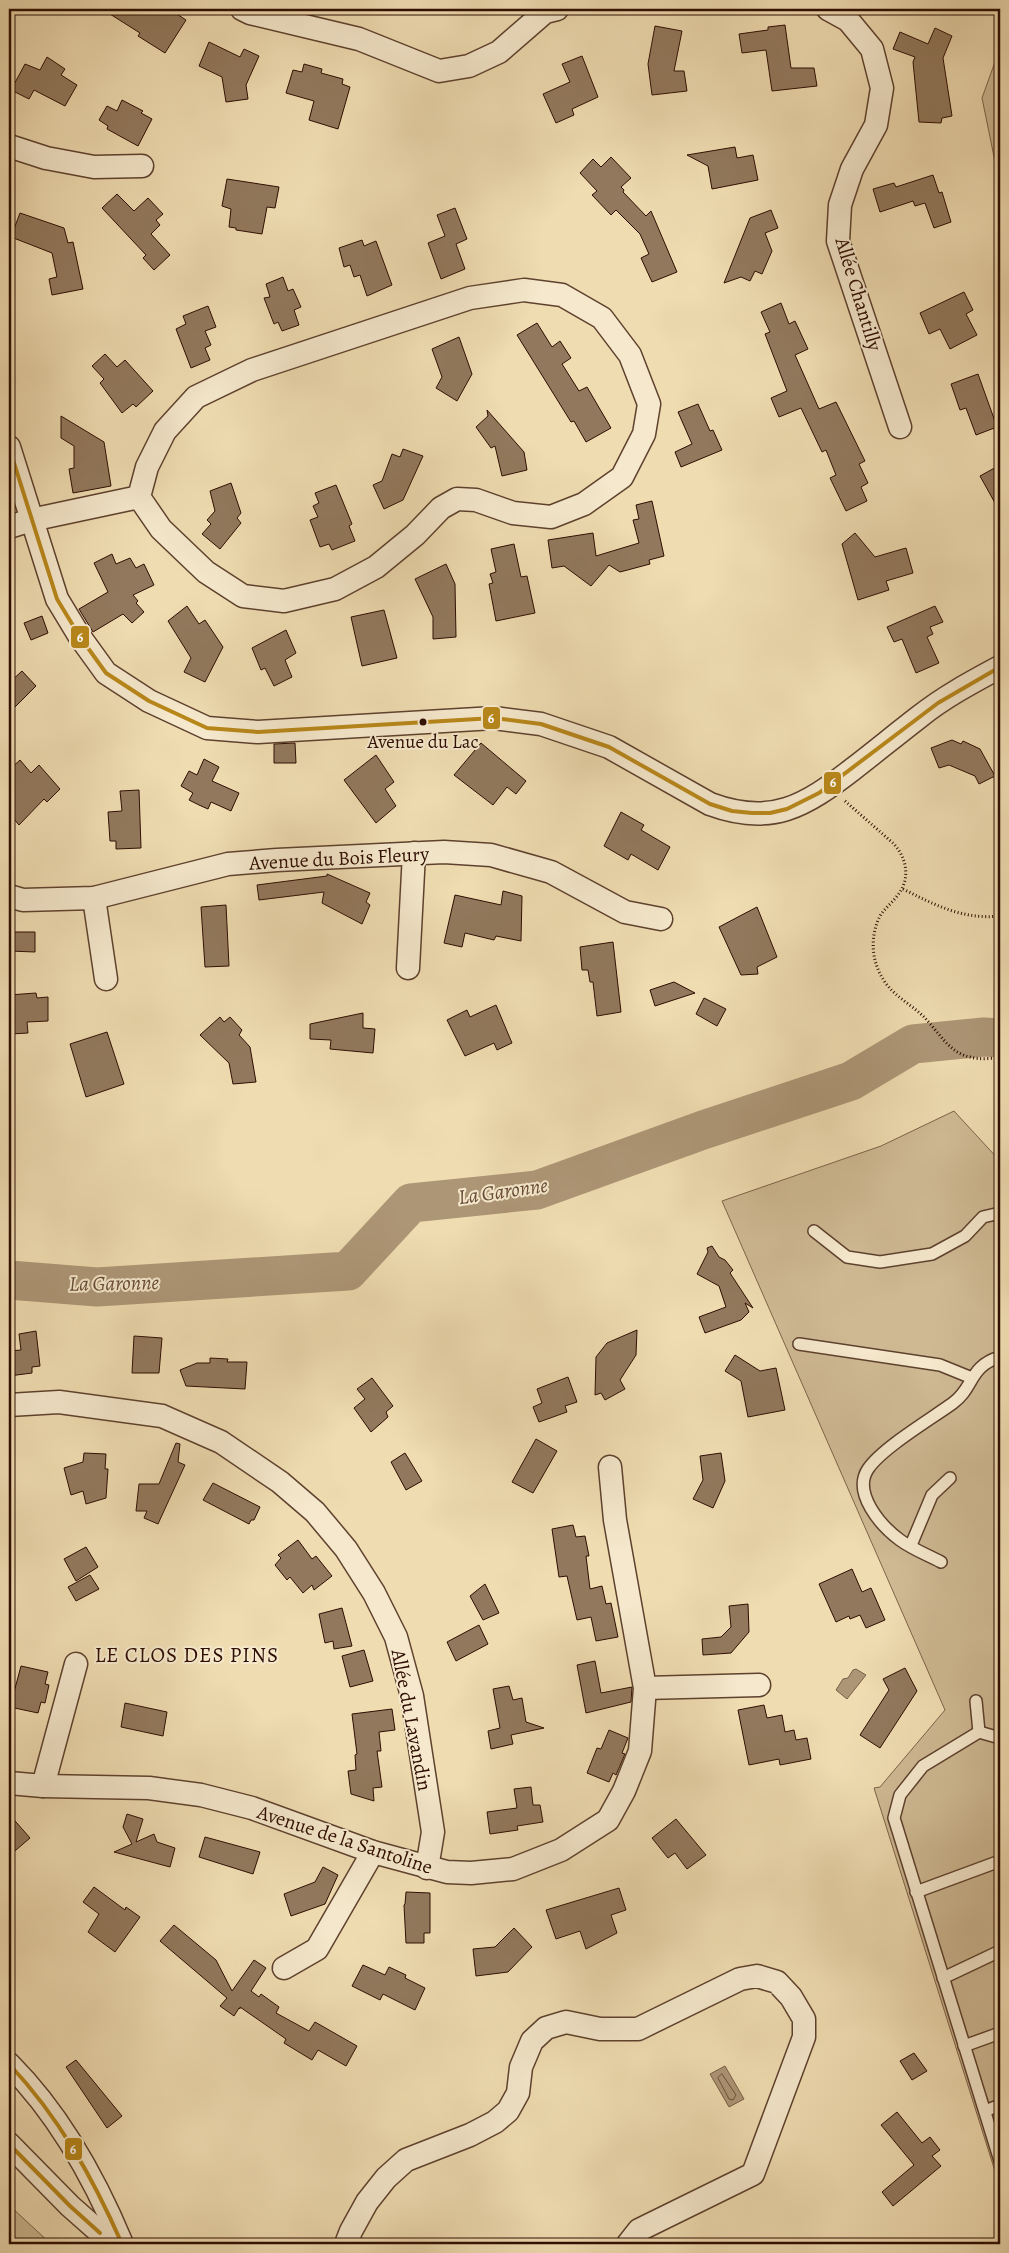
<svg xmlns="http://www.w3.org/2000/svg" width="1009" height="2253" viewBox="0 0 1009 2253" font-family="Alegreya,serif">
  <rect width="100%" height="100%" fill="#efdcb1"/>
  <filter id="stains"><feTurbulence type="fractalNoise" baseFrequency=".004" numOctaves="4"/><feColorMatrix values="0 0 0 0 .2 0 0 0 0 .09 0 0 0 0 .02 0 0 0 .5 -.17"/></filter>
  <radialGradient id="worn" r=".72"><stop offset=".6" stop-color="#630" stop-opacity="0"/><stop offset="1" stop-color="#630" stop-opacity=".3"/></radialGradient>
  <g fill="#ceb993" stroke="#7e634a">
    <path d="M1000,48V186L982,98Z"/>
    <path d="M954,1111L1000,1161V2187L874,1788L880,1787L945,1710L722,1201L881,1146Z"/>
    <path d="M9,2203L10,2206L51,2244H9Z"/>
  </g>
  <g fill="#ad9676" stroke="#7a5f48">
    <path d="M856,1669L866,1675L847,1699L836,1690L843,1679L848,1678L853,1670Z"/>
    <path d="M725,2066L744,2099L729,2107L710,2074Z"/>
  </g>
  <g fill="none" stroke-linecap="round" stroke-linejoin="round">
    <path stroke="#6e523c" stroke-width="1" d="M722,2074L736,2095L733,2100L729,2099L718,2078Z"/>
    <path stroke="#ad9676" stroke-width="22" d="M984,1037L1000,1028"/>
    <path stroke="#ad9676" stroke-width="39" d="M9,1280L97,1287L348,1271L411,1203L537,1190L703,1130L851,1081L913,1044L984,1037L1000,1038"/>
  </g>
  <g fill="#92795d" stroke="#2e0d02">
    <path d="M102,9H169L186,20L165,53L138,36L140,33Z"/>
    <path d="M785,25L791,68H814L817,86L772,91L766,50L742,53L739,34L768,30V27Z"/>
    <path d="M655,26L682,31L674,71H684L687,91L652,95L648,64Z"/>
    <path d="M935,28L952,36L943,58L952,116L942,118L941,123L919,122L913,62L915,57L893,49L900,32L928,44Z"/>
    <path d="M209,42L240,57L244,49L259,56L246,85L248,99L226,102L222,77L199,66Z"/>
    <path d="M582,56L598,97L572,109L574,115L556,123L543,94L570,82L562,64Z"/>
    <path d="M47,57L65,69L61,75L77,85L65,106L34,90L29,99L11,90L25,64L40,70Z"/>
    <path d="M304,64L322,69L321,73L343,79L342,84L350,87L338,129L309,120L314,101L286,93L293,70L302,72Z"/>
    <path d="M122,100L143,111L141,113L152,119L138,146L107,129L108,126L99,120L107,106L117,111Z"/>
    <path d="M735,147L737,158L753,155L758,180L712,189L708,166L687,155Z"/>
    <path d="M611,157L631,178L621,187L624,190L623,192L646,216L651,211L677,272L652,282L641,258L649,254L640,234L616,210L611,215L592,195L597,191L580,173L593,159L601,167Z"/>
    <path d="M933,175L939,193L942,192L951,222L934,228L925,203L915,206L913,201L880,212L873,189L894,183L896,187Z"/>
    <path d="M227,179L279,187L275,208L267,207L262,234L236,230V228L229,227L231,209L222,206Z"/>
    <path d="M117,194L134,211L148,198L163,214L156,220L160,225L151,234L170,255L154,270L143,258L146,255L102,208Z"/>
    <path d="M455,208L467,239L456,244L465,269L441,279L428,243L445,236L437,215Z"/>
    <path d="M771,210L778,228L765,233L772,251L762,274L755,271L750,281L741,277L724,283L750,218Z"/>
    <path d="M20,213L64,228L68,243L73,242L83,289L52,295L49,279L57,277L52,253L11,237Z"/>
    <path d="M362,240L364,246L376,241L392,285L367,296L360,275L354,277L350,265L344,267L339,248Z"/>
    <path d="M283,277L288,291L293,289L301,307L294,310L299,325L282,331L278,322L274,324L264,298L270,297L266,284Z"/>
    <path d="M964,292L973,310L966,314L977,335L950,349L940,329L929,334L920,313Z"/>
    <path d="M781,303L789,324L795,321L808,349L795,355L819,409L836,402L865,461L859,464L868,483L861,487L867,501L846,511L830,478L836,475L826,450L822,452L801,408L779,417L771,398L787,391L765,334L770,332L761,312Z"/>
    <path d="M208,306L216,327L205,331L211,345L205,348L210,360L191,368L176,329L186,324L183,316Z"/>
    <path d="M537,323L552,347L560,341L571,358L562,364L579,391L587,387L611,428L586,442L574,421L571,422L517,335Z"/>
    <path d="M459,337L472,374L457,401L436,388L442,377L432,349Z"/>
    <path d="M105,354L117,367L125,360L153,391L136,407L133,404L122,413L100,383L104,379L92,366Z"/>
    <path d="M978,374L997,427L976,435L966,408L960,410L951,384Z"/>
    <path d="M698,404L710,431L713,430L722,450L681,467L675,452L692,444L678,412Z"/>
    <path d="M487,410L524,452L527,470L502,476L495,446L491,448L476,427L488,416Z"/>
    <path d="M61,416L104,442L111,486L73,493L69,469L74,468V446L61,438Z"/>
    <path d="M403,449L423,456L403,500L384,509L373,485L382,481L392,454L400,457Z"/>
    <path d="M1000,465V512L980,476Z"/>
    <path d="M231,483L241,513L237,518L241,523L220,549L202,534L211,524L207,520L215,511L210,491Z"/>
    <path d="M336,485L352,524L349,526L355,541L332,550L329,544L320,547L310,520L318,517L313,506L319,503L315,493Z"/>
    <path d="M652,501L664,556L649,560L650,564L620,572L609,565L591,586L564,566L552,568L548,540L593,533L596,556L639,543L633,520L639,519L636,505Z"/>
    <path d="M855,533L875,557L906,548L913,573L886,581L889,590L858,600L842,544Z"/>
    <path d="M514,544L521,577L527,576L535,613L496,621L489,584L493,583L490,574L496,572L491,549Z"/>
    <path d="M112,554L116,564L130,558L136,568L144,564L154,585L133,595L138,601L136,603L144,612L132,623L123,614L93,632L79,609L108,592L94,563Z"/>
    <path d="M446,564L455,584L456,637L433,639V617L415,579Z"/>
    <path d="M187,606L199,624L205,620L223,647L205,682L184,672L191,658L168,621Z"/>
    <path d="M935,606L943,622L930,627L933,634L927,637L939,663L916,673L902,639L894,642L887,627Z"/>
    <path d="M384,610L397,658L362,666L351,617Z"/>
    <path d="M42,616L48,633L31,640L24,623Z"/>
    <path d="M286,630L296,653L285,660L292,677L274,686L265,668L261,670L252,648Z"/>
    <path d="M22,671L36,686L9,713V683Z"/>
    <path d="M952,740L961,744L963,741L980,749L995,776L979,784L975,776L949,765L939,768L931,748Z"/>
    <path d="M295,743L296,763H274V744Z"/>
    <path d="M481,743L526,781L516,794L507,787L493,805L454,775Z"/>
    <path d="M376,755L394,782L385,789L396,806L376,823L344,780Z"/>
    <path d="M204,759L219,767L212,781L239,793L231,811L211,802L208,809L199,805L189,800L193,793L181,786L189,771L197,775Z"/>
    <path d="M20,760L31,773L39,765L60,789L47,802L44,799L19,825L9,813V770Z"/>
    <path d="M139,790L141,848L116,849V841H110L108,812L122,811L120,791Z"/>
    <path d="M621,812L644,825L641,830L670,847L658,870L631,854L628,860L604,846Z"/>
    <path d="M327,874L370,893L366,902L370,905L362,924L322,903L324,892L259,900L257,885L327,876Z"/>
    <path d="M503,891L522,896L521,941L496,936L494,940L465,933L462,947L444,943L455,895L501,905Z"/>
    <path d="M226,905L229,966L205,967L201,907Z"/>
    <path d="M757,907L777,957L757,967L758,974L741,975L719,927Z"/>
    <path d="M9,932H35V952L9,951Z"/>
    <path d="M613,942L621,1012L597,1016L593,982H590L588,970H582L580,947Z"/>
    <path d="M674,982L695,993L655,1006L650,990Z"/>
    <path d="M36,993L37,998L48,997V1021L27,1022L28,1033L10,1034L9,995Z"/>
    <path d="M704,998L726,1009L717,1026L696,1014Z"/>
    <path d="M496,1005L512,1043L497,1050L494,1043L465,1056L447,1020L467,1010L470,1017Z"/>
    <path d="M363,1013V1028L375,1029L373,1053L330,1049L331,1040L310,1039V1024Z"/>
    <path d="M220,1017L224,1022L230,1017L242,1030L239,1035L250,1047L256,1082L233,1084L229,1063L200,1035Z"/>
    <path d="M107,1032L124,1084L86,1097L70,1044Z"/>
    <path d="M712,1246L719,1257L725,1260L733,1270L730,1273L753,1308L745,1303L749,1312L741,1320L705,1333L699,1317L726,1307L719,1286L697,1274L708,1252L707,1248Z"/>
    <path d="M637,1330L636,1355L620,1380L625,1389L605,1400L601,1393L595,1395L596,1357L607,1343Z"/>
    <path d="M36,1331L40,1366L32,1367V1373L9,1376V1351L21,1350L19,1334Z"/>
    <path d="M134,1336L162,1338L159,1373H132Z"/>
    <path d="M735,1355L760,1371L776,1368L785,1410L748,1417L741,1381L725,1371Z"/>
    <path d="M210,1358L228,1359L227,1362H247L245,1389L186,1386L180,1370L197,1363H210Z"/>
    <path d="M568,1377L577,1402L565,1406L567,1412L539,1422L533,1407L542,1403L537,1389Z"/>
    <path d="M372,1378L393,1406L386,1412L388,1417L371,1432L354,1408L365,1399L357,1389Z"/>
    <path d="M536,1439L557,1451L533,1493L512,1482Z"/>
    <path d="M176,1443L180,1444L178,1462L185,1465L158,1524L144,1518L147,1511H136L139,1484H159Z"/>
    <path d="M84,1453L106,1454L105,1469H108L106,1498L86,1504L83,1491L71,1495L64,1468L83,1462Z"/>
    <path d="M405,1453L422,1481L406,1490L391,1462Z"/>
    <path d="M721,1453L725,1481L713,1508L693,1499L703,1480L700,1456Z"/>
    <path d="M213,1483L260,1507L254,1520H251L249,1524L203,1500Z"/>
    <path d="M573,1525L576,1537L585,1536L589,1556H586L590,1589L602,1586L606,1604L611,1603L618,1637L596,1641L591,1617L577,1620L567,1576L559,1577L552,1529Z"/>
    <path d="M298,1540L312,1559L316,1556L332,1576L314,1590L312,1585L303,1593L290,1577L287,1580L275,1565L281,1558L278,1555Z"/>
    <path d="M86,1547L98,1567L76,1581L64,1559Z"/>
    <path d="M852,1569L862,1592L871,1588L885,1620L866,1628L860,1615L850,1619L849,1616L836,1622L819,1584Z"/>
    <path d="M90,1575L99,1589L76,1601L68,1587Z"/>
    <path d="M485,1584L499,1613L483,1620L470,1596Z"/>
    <path d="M748,1604L749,1632L731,1653L703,1655L702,1639L721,1637L731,1627L729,1606Z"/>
    <path d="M342,1608L352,1646L334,1649L333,1641L325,1643L319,1614Z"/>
    <path d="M479,1625L488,1644L456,1661L447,1642Z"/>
    <path d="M364,1650L373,1681L350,1687L342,1656Z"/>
    <path d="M595,1661L601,1693L632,1687L631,1702L586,1713L577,1665Z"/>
    <path d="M21,1666L48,1672L45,1684L49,1685L45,1703L41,1702L38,1713L10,1707Z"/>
    <path d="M905,1668L917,1691L880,1748L860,1735L889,1690L883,1679Z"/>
    <path d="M509,1686L513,1700L522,1698L526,1722L544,1728L511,1735L513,1744L491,1749L488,1731L500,1728L493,1689Z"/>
    <path d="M125,1703L167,1712L163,1736L121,1727Z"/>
    <path d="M764,1705L767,1718L782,1715L785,1732L794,1730L796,1740L807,1738L811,1759L780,1765L779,1759L749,1765L738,1710Z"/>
    <path d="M392,1709L395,1730L379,1732L381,1751H377L382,1787L373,1788L374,1801L351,1794L348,1771L356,1770L355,1755L357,1754L352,1714Z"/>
    <path d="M609,1730L628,1738L622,1753L625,1754L616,1775L613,1773L609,1782L587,1773L597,1748L601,1749Z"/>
    <path d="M531,1787L533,1805H540L543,1822L517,1826L518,1830L490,1834L487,1812L517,1808L514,1789Z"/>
    <path d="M9,1814L30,1838L9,1856Z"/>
    <path d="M127,1814L143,1819L136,1842L154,1834L157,1842L175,1848L170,1867L114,1852L132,1844L123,1827Z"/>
    <path d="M676,1819L706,1855L687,1869L675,1853L668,1858L652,1838Z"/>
    <path d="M205,1837L260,1852L253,1874L199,1857Z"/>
    <path d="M323,1867L338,1875L325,1904L291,1916L284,1894L315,1882Z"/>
    <path d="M94,1887L125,1910L126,1907L140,1917L115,1952L88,1932L99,1914L83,1902Z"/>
    <path d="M619,1888L626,1910L611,1915L617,1933L586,1949L580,1931L556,1939L546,1910Z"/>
    <path d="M406,1892L430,1893V1933H424V1943H406L404,1905L405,1904Z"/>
    <path d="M174,1925L216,1960L232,1991L254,1960L266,1968L251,1991L259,1997L261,1994L279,2007L276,2013L309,2031L315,2022L357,2046L346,2066L318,2050L312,2060L284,2043L286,2039L240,2007V2009L239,2008L234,2016L220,2006L227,1998L160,1941Z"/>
    <path d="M514,1928L532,1947L508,1972L476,1976L473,1949L495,1947Z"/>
    <path d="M363,1965L385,1975L389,1967L406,1975L405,1978L425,1988L415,2010L383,1994L380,2000L352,1986Z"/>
    <path d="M914,2053L927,2071L912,2080L900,2061Z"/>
    <path d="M76,2060L122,2116L107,2128L66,2067Z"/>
    <path d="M897,2112L922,2143L930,2137L940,2150L932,2156L941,2166L893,2206L882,2192L914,2165L881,2125Z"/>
  </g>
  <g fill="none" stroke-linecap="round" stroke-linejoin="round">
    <g stroke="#5e412e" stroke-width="14">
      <g id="service">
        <path d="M814,1231L847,1257L880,1262L932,1254L965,1236L983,1217L1000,1213"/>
        <path d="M799,1344L940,1365L972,1378"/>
        <path d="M911,1545L932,1495L950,1478"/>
        <path d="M941,1562C928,1555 912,1549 900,1540C881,1526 852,1493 868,1469C882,1448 931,1419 953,1403C974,1388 969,1366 1000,1357"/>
        <path d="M976,1701L979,1732"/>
        <path d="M1000,1738L979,1732L923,1766L900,1795L894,1818L1000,2161"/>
        <path d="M916,1892L1000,1861"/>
        <path d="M943,1978L1000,1951"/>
        <path d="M964,2046L1000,2033"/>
        <path d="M985,2111L1000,2105"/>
      </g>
    </g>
    <g stroke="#5e412e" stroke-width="25">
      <g id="minor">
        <path d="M242,9L250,13L359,39L439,71L469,66L499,52L545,12L557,9"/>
        <path d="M828,9L848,20L872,49L882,88L876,125L852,169L840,205L838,241L900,427"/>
        <path d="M9,146L46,158L94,167L142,166"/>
        <path d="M9,447L57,599L80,637L106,673L149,701L207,728L258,732L494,718L541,724L609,747L710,804C772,827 805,806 853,769C875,752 897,734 919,717C944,697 972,682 1000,667"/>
        <path d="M9,527L31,520L139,497L147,467L165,431L196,397L252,370L470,298L524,290L562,295L602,318L630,355L649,404L644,434L622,477L584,504L551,517L513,513L476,500L457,499L441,508L415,535L376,567L335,589L284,601L243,596L206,572L161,529L139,497"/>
        <path d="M9,896L23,900L94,898L228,864L277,860L444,852L491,855L551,872L625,912L661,919"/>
        <path d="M94,898L106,979"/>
        <path d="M408,968L414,853"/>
        <path d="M9,1405L59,1402L162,1416L221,1442L280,1482L315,1512L346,1549L374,1593L396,1637L412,1696L433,1832L427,1868"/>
        <path d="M645,1688L759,1685"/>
        <path d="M9,1783L43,1786L149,1788L201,1795L252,1808L373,1852L447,1872L471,1873L513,1869L561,1850L608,1820L624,1791L640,1751L645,1688L615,1520L610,1467"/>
        <path d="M43,1786L76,1664"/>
        <path d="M284,1968L317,1949L373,1852"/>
        <path d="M9,2064C59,2114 95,2179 122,2244"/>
        <path d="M9,2144L70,2206L113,2244"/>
        <path d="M346,2244L351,2231L367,2202L386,2178L406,2160L470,2135L495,2122L508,2111L518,2093L521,2067L532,2041L546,2028L566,2022L600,2029H638L740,1979L757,1976L777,1982L791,1997L804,2019V2037L753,2174L639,2230L628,2244"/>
      </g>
    </g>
    <g stroke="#2e0d02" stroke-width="3" stroke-dasharray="1 2.5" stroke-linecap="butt">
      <path d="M845,801L894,844C907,859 911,879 897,896C892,903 885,908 880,916C870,936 871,960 883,979C893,996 911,1004 924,1017C938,1031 949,1053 970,1057C979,1060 991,1058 1000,1058"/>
      <path d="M903,889C935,905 963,920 1000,916"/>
    </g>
    <use href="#service" stroke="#f5e8cc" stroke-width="11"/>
    <use href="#minor" stroke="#f5e8cc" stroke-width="22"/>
    <g stroke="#f5e8cc" stroke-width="8">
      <g id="bus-1">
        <path d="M9,447L57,599L80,637L106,673L149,701L207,728L258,732L494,718L541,724L609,747L710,804L732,811L752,813H770L787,809L819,793L938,703L1000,667"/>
        <path d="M9,2064C59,2117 93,2178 122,2244"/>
        <path d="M9,2144L70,2206L100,2233"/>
      </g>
    </g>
    <use href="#bus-1" stroke="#b8871a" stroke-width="4"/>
  </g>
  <circle fill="#2e0d02" stroke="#f5e8cc" stroke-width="2" cx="423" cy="722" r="4.5"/>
  <g text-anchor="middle" stroke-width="4" stroke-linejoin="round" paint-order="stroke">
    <g font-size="19" fill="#2e0d02" stroke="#f5e8cc">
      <text x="423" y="748">Avenue du Lac</text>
    </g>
    <g font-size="20" fill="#2e0d02" stroke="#f5e8cc">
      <text transform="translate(859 294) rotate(73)" y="7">Allée Chantilly</text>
      <text transform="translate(339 858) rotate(-3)" y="7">Avenue du Bois Fleury</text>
      <text transform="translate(412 1720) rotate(79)" y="7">Allée du Lavandin</text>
      <text transform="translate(345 1839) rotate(18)" y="7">Avenue de la Santoline</text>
    </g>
    <g font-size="21" font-style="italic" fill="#674b36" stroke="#f5e8cc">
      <text transform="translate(503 1191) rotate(-8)" y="7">La Garonne</text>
      <text transform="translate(114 1283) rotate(-1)" y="7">La Garonne</text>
    </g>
    <g font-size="21" letter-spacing="1" fill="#2e0d02" stroke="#f5e8cc">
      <text x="187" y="1662">LE CLOS DES PINS</text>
    </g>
  </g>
  <g stroke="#f5e8cc" stroke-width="2">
    <rect x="70" y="625" width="20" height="24" rx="5" fill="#b8871a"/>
    <rect x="482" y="706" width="19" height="24" rx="5" fill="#b8871a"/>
    <rect x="823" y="771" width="19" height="24" rx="5" fill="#b8871a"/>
    <rect x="64" y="2137" width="19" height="24" rx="5" fill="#b8871a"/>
  </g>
  <g font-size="14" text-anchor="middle" font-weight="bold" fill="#fff">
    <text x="80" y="642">6</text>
    <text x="491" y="723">6</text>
    <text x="833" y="787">6</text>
    <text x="73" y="2154">6</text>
  </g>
  <rect width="1009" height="2253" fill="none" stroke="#efdcb1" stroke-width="30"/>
  <rect x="10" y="10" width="989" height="2233" fill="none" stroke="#2e0d02" stroke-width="2.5"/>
  <rect x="15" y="15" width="979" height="2223" fill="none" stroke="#2e0d02"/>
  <rect width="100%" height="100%" filter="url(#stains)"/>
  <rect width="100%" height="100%" fill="url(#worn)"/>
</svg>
